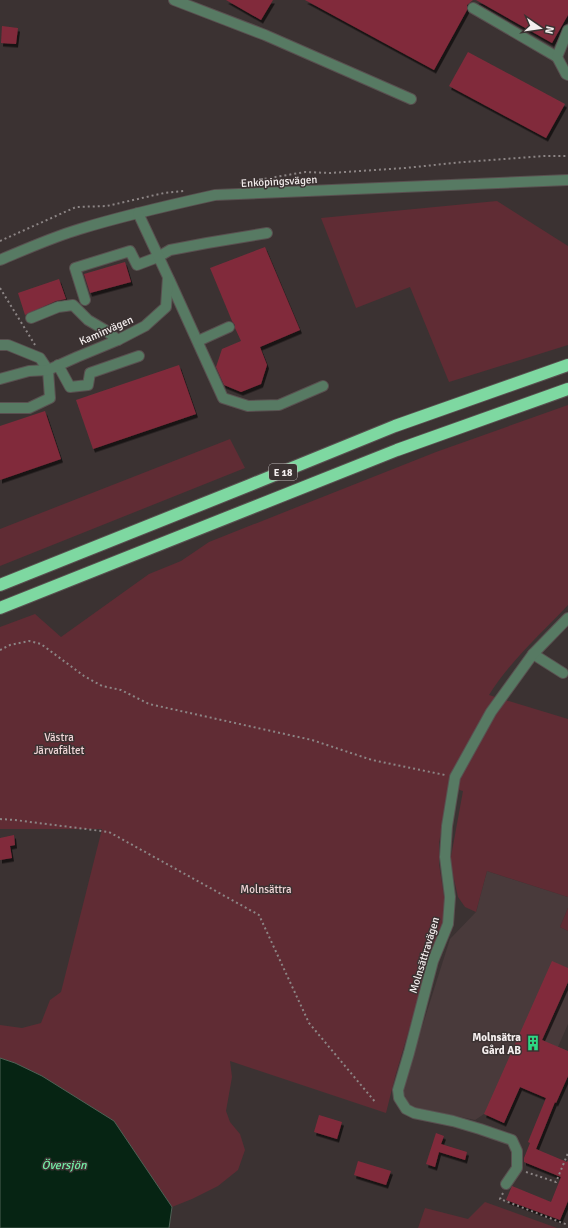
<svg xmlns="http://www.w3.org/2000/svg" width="568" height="1228" viewBox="0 0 568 1228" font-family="Signika,sans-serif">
  <defs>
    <filter id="shadow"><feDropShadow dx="2" dy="3.5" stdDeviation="0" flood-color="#0009"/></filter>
  </defs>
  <rect width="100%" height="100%" fill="#3b3232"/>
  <path fill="#493a3b" d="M487,871L568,897V908L560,927L568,931V1024L558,1047L568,1051L556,1103L520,1087L504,1123L484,1114L475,1120L410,1106L402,1090L450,939L476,912Z"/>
  <g fill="#602c34">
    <path d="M497,201L568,246V345L449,382L410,287L356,308L321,218Z"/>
    <path d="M568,405V605C541,634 510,661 489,695L568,719V897L487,871L476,912L465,907L458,897L450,862L463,791L449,787L439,843V864L445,903L444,921L429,962L395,1077L386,1113L230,1061L232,1077L226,1111L230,1122L240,1134L245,1150L238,1170L218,1186L192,1199L172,1207L153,1180L0,1228V1025L22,1028L41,1023L50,1000L61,992L102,829H0V627L35,614L61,637L149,574L181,561L209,542L436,452Z"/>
    <path d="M230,439L245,468L0,566V529Z"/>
    <path d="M568,908V931L560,927Z"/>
    <path d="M485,1202L557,1228H418L425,1208L468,1219Z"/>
  </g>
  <path fill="#062413" stroke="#4d6155" d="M0,1058L15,1063L42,1076L114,1121L172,1207L169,1228H0Z"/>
  <g fill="#812b3b" filter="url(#shadow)">
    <path d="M226,0H273L261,20Z"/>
    <path d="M305,0H473L467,5V10L434,70Z"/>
    <path d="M476,0H568V15L552,43Z"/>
    <path d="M2,26L18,28L16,44L1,43Z"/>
    <path d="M468,52L565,104L546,138L449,86Z"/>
    <path d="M265,247L300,330L260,347L267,365L261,384L241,392L224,385L216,367L222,349L241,341L235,328V325L232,321L210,268Z"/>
    <path d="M125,262L131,282L90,293L84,274Z"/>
    <path d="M59,279L66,299L56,301L25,315L18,293Z"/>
    <path d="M179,365L196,414L93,449L76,400Z"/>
    <path d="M45,411L61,459L0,480V426Z"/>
    <path d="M14,835L15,845L10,846L12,858L0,860V838Z"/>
    <path d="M552,961L568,968V982L542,1040L568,1051V1076L556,1103L555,1102L536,1149L567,1162L568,1160V1201L560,1220L506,1200L512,1186L551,1202L561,1177L524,1162V1158L530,1143L528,1142L546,1098L520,1087L504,1123L484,1114Z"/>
    <path d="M319,1115L342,1122L337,1139L314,1132Z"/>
    <path d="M436,1133L444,1136L441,1144L467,1152L465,1160L439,1152L435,1167L426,1164Z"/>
    <path d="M358,1161L391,1171L386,1185L354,1175Z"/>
  </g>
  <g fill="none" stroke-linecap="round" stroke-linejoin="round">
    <g stroke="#595050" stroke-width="12">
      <g id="minor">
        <path d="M174,0L265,35L411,99"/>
        <path d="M473,8L557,57"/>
        <path d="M568,30L557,57L566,74L568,75"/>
        <path d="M0,260C26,249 53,237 80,229C125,215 170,205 215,195L568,180"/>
        <path d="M169,279L223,398L248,406L279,405L323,386"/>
        <path d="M85,300L75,268L130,251L137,265L158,257L170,250L207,243L267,233"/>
        <path d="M31,318L58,307L73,305L88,320L105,330L118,340"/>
        <path d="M198,341L229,327"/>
        <path d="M0,345H8L40,358L48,370L50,398L29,408H0"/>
        <path d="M58,365L70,387L88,385L90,373L139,356"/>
        <path d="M0,379L29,371L48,370L77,357L118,340L145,326L166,307L168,277L138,213"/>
        <path d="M533,654L563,673"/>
        <path d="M506,1184L517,1168V1151L512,1140L480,1129L453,1121L414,1113L406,1109L399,1098L398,1090L409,1053L433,961L448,924L450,897L445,857L447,826L455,777L491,712L533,654L568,618"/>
      </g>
    </g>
    <g stroke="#595050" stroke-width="14">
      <g id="highway">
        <path d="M0,585L250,485L395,426L568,365"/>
        <path d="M0,608L397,450L568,389"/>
      </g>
    </g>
    <g stroke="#8c8585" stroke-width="2" stroke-dasharray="2 3" stroke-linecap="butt">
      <path d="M240,183L305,172L330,173L405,168L464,162L545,156H568"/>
      <path d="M0,241L76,207L107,206L164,193L184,191"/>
      <path d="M0,288L35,345"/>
      <path d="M0,650L10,645L29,641L41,644L84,676L102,686L121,690L149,704L312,740L372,760L445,775"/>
      <path d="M0,819L15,820L109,832L259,915L309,1023L376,1103"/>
      <path d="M526,1172L556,1182L568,1153"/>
      <path d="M503,1193L500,1199L568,1225"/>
    </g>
    <use href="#minor" stroke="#577a63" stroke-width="10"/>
    <use href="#highway" stroke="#7ed8a1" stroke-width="12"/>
  </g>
  <defs>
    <g id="building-bare" transform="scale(1.2)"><path d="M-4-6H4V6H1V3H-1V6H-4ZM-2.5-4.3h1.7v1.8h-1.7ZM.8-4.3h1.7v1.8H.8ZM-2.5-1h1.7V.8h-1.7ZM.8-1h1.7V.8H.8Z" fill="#2dd884" stroke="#3b3232" stroke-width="2.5" paint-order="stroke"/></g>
  </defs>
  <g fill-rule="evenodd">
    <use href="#building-bare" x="533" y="1043"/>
  </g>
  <g text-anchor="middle" stroke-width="3" stroke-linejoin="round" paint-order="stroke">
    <rect fill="#3b3232" stroke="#bcb6b6" stroke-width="1" x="269" y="464" width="28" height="16" rx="3"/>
    <g font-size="10" font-weight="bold" fill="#f4eeee">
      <text x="283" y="476">E 18</text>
    </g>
    <g font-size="11" fill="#f4eeee" stroke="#3b3232">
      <text transform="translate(279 181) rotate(-3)" y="4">Enköpingsvägen</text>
      <text transform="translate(106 330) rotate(-24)" y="4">Kaminvägen</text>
      <text transform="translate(424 955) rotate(-73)" y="4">Molnsättravägen</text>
    </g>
    <g font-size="11" fill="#efd4d6" stroke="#3b3232">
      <text x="59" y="741">Västra<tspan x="59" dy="13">Järvafältet</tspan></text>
      <text x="266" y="893">Molnsättra</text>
    </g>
    <g font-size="11" font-weight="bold" fill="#f4eeee" stroke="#3b3232" text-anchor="end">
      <text x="521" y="1041">Molnsätra<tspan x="521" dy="13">Gård AB</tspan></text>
    </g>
    <g font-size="12" font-style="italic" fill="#75eda6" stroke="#3b3232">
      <text x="64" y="1169">Översjön</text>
    </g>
  </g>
  <g transform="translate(540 28) rotate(103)" stroke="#3b3232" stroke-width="3" paint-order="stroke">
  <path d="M0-3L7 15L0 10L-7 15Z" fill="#f4eeee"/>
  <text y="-6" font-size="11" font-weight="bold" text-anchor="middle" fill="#f4eeee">N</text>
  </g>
</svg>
